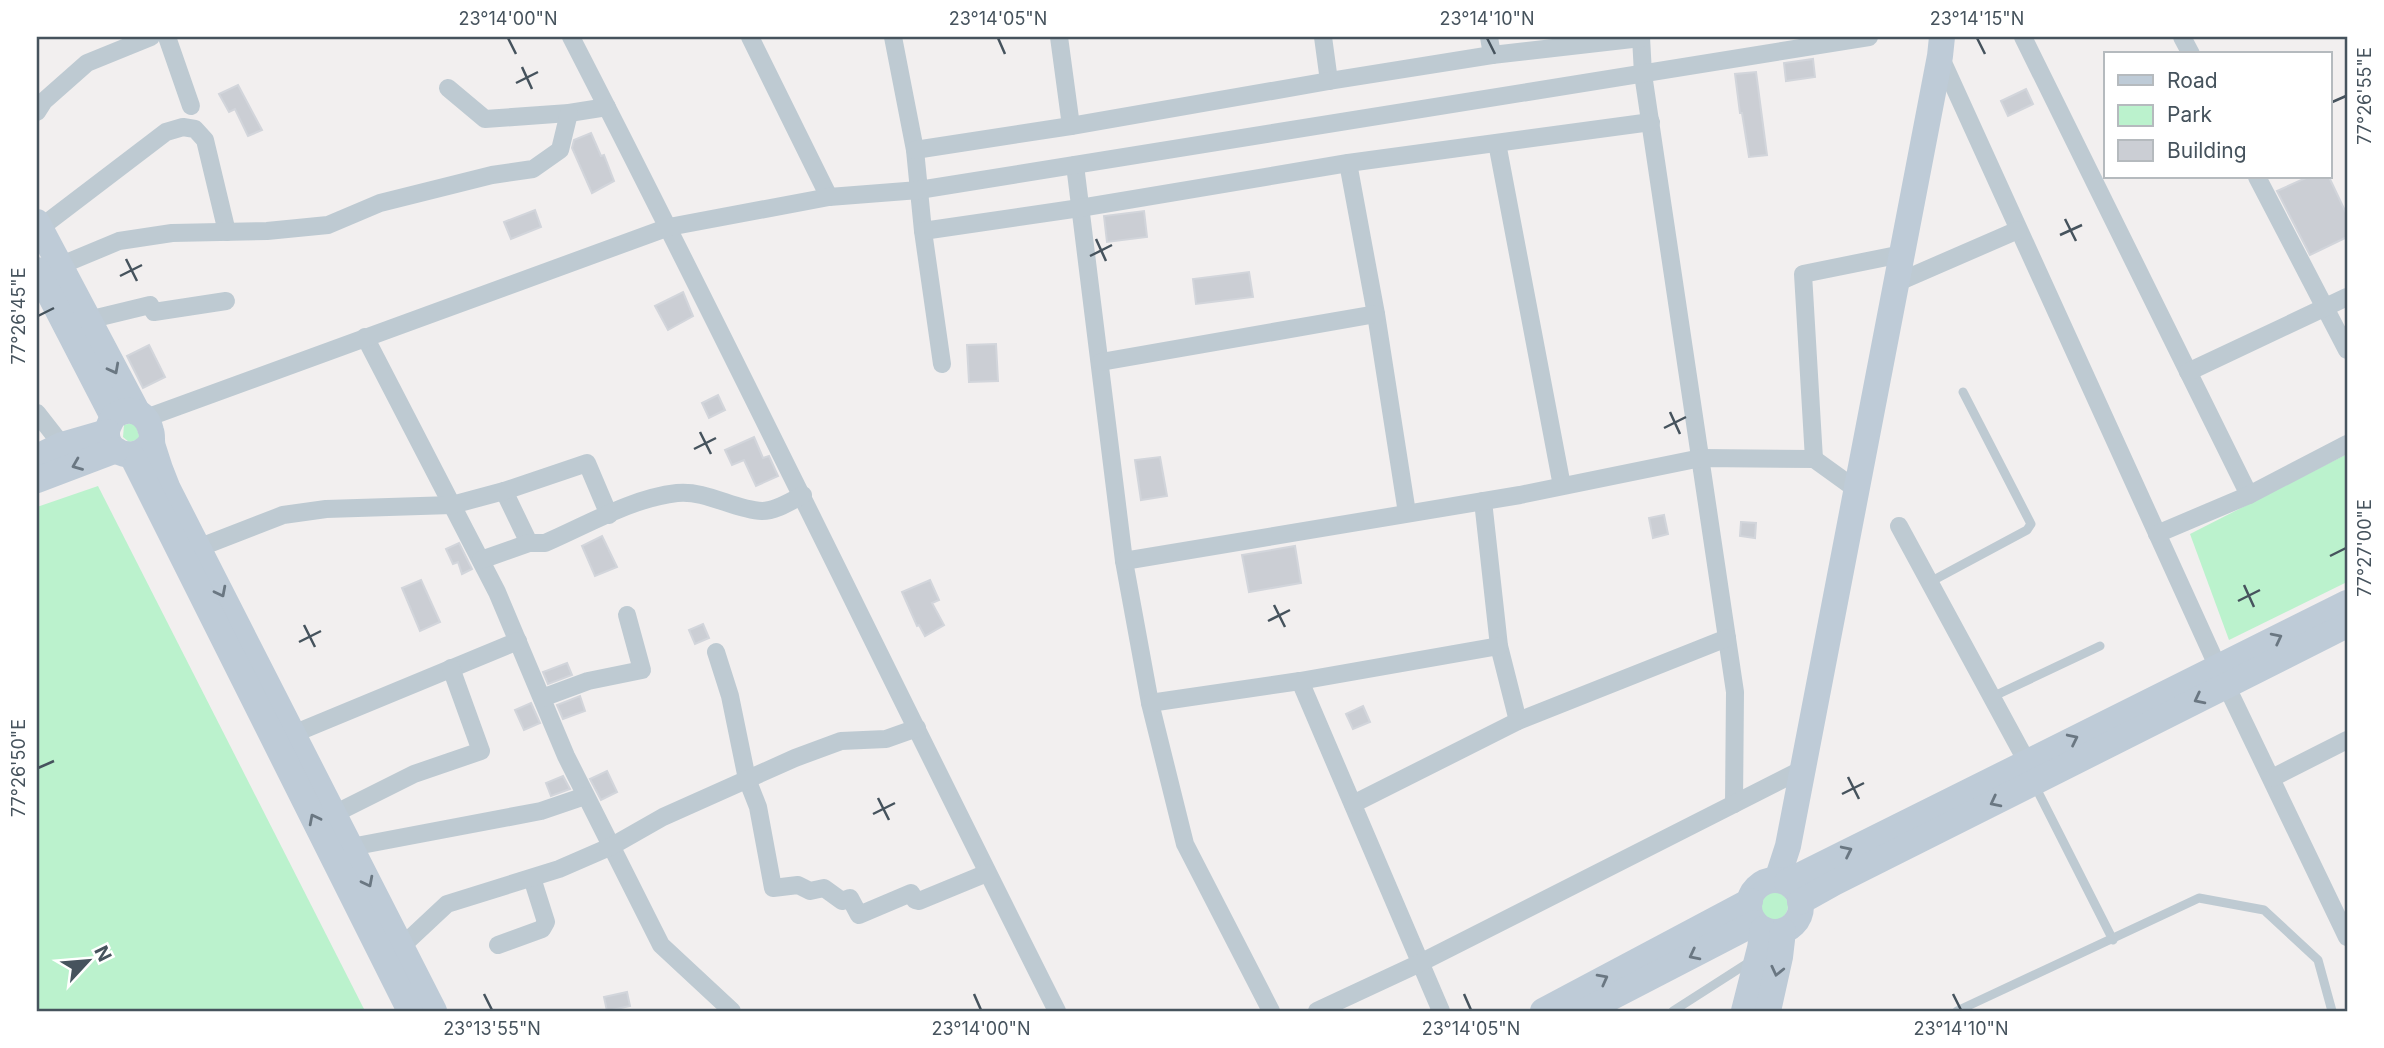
<svg xmlns="http://www.w3.org/2000/svg" width="2384" height="1048" viewBox="0 0 2384 1048" font-family="Inter,sans-serif">
  <rect width="100%" height="100%" fill="#f2efef"/>
  <g fill="#bbf2cd">
    <path d="M135,422L140,439L129,442L123,437L124,425Z"/>
    <path d="M2347,454V582L2229,640L2190,534Z"/>
    <path d="M98,486L365,1011H37V507Z"/>
    <circle cx="1774" cy="906" r="14"/>
  </g>
  <g fill="#cbced4" stroke="#d2d5db" stroke-width="2">
    <path d="M1813,59L1815,77L1786,81L1784,63Z"/>
    <path d="M1756,72L1767,155L1749,157L1742,113H1740L1735,74Z"/>
    <path d="M238,85L262,130L248,136L235,109L229,112L219,94Z"/>
    <path d="M2026,89L2033,104L2008,116L2001,101Z"/>
    <path d="M591,133L601,156L604,155L614,181L592,193L572,148L574,140Z"/>
    <path d="M2308,177H2329L2347,215V237L2310,255L2277,191Z"/>
    <path d="M535,210L541,227L511,239L504,222Z"/>
    <path d="M1144,211L1147,237L1107,242L1104,216Z"/>
    <path d="M1249,272L1253,297L1196,304L1193,279Z"/>
    <path d="M683,292L693,316L668,330L655,306Z"/>
    <path d="M996,344L998,381L969,382L967,345Z"/>
    <path d="M149,345L165,377L143,388L127,356Z"/>
    <path d="M718,395L725,410L709,418L702,403Z"/>
    <path d="M754,437L763,458L769,456L778,476L756,486L744,460L732,465L725,450Z"/>
    <path d="M1160,457L1167,496L1141,500L1135,460Z"/>
    <path d="M1664,515L1668,534L1653,538L1649,518Z"/>
    <path d="M1741,522L1756,523L1755,538L1740,536Z"/>
    <path d="M602,536L617,567L595,576L582,546Z"/>
    <path d="M459,543L472,569L462,574L458,562L453,564L446,549Z"/>
    <path d="M1295,546L1301,583L1249,592L1242,555Z"/>
    <path d="M421,580L440,622L420,631L402,588Z"/>
    <path d="M930,580L939,600L932,603L944,625L925,636L919,625L917,626L902,592Z"/>
    <path d="M703,624L709,638L695,644L689,630Z"/>
    <path d="M567,663L572,675L548,684L543,672Z"/>
    <path d="M580,696L585,711L563,719L557,705Z"/>
    <path d="M531,703L540,723L524,730L515,710Z"/>
    <path d="M1363,706L1370,722L1353,729L1346,714Z"/>
    <path d="M607,771L617,792L601,800L590,779Z"/>
    <path d="M563,776L570,789L551,796L546,783Z"/>
    <path d="M627,992L630,1006L607,1011L604,997Z"/>
  </g>
  <g fill="none" stroke-linecap="round" stroke-linejoin="round">
    <g stroke="#becad2" stroke-width="9">
      <path d="M1930,582L2027,530L2031,524L1963,392"/>
      <path d="M1992,697L2100,646"/>
      <path d="M2034,784L2113,940"/>
      <path d="M1673,1011L1751,961"/>
      <path d="M1957,1011L2199,898L2264,910L2318,960L2332,1011"/>
    </g>
    <g stroke="#becad2" stroke-width="18">
      <path d="M167,37L191,106"/>
      <path d="M571,37C737,359 894,687 1057,1011"/>
      <path d="M750,37L829,197"/>
      <path d="M893,37L915,150L923,231L942,364"/>
      <path d="M1059,37L1071,126"/>
      <path d="M1323,37L1329,81"/>
      <path d="M1489,37L1492,55"/>
      <path d="M1641,37L1643,74L1735,692L1734,804"/>
      <path d="M2023,37L2249,495"/>
      <path d="M2182,37L2191,54"/>
      <path d="M1940,56L2226,685L2347,937"/>
      <path d="M448,88L485,119L569,113L607,107"/>
      <path d="M37,112L44,101L87,63L151,37"/>
      <path d="M1497,143L1562,486"/>
      <path d="M915,150L1071,126L1329,81L1492,55L1641,38"/>
      <path d="M1348,163L1376,314L1407,513"/>
      <path d="M1075,165L1124,561L1150,703L1185,844L1271,1011"/>
      <path d="M2257,177L2347,350"/>
      <path d="M40,228L166,132L183,127L195,129L205,140L227,232"/>
      <path d="M923,231L1080,208L1348,163L1651,122"/>
      <path d="M59,266L119,241L172,233L267,231L328,225L380,203L492,175L533,169L560,150L569,113"/>
      <path d="M1896,283L2018,230"/>
      <path d="M88,320L150,305L154,312L226,301"/>
      <path d="M365,337L497,592L566,756L661,945L732,1011"/>
      <path d="M1101,362L1376,314"/>
      <path d="M2188,372L2347,297"/>
      <path d="M37,413L62,445"/>
      <path d="M146,418L669,227L829,197L919,190L1869,37"/>
      <path d="M1814,459L1803,274L1902,254"/>
      <path d="M504,491L529,543"/>
      <path d="M1483,501L1499,646L1518,721"/>
      <path d="M1899,526L2027,762"/>
      <path d="M2157,534L2249,495L2347,444"/>
      <path d="M198,548L283,515L326,509L452,505L504,491L587,463L609,515"/>
      <path d="M481,560L529,543H545C587,525 632,498 677,493C707,490 734,510 762,511C776,511 791,501 803,495"/>
      <path d="M1124,561L1520,495L1701,458L1814,459L1857,490"/>
      <path d="M716,652L730,696L747,779L758,807L773,888L798,885L810,891L824,888L842,901L850,898L859,915L911,893L915,900L919,901L987,873"/>
      <path d="M1300,681L1441,1011"/>
      <path d="M542,698L588,681L642,670L627,615"/>
      <path d="M1150,703L1300,681L1499,646"/>
      <path d="M293,734L518,641"/>
      <path d="M2272,778L2347,740"/>
      <path d="M1353,804L1518,721L1727,638"/>
      <path d="M334,814L414,774L481,751L451,668"/>
      <path d="M351,847L541,811L585,796"/>
      <path d="M498,945L542,929L546,922L532,878"/>
      <path d="M401,947L447,904L559,869L612,846L663,817L795,758L841,741L886,739L917,728"/>
      <path d="M1317,1011L1420,963L1803,769"/>
    </g>
    <g stroke="#becbd7" stroke-width="26">
      <path d="M37,222L137,411"/>
      <path d="M37,270L113,417"/>
      <path d="M151,442C137,464 106,454 107,433C107,428 111,421 113,417C129,405 146,411 151,431C153,436 151,441 153,447C157,461 162,475 168,489L434,1011"/>
      <path d="M132,456L410,1011"/>
      <path d="M37,457L62,445L107,432"/>
      <path d="M37,480L116,450"/>
      <path d="M1777,880L1788,846L1940,56L1942,37"/>
      <circle cx="1775" cy="906" r="26"/>
      <path d="M1787,882L2347,603"/>
      <path d="M1800,902L1834,883L2347,625"/>
      <path d="M1543,1011L1750,901"/>
      <path d="M1585,1011L1755,923"/>
      <path d="M1744,1011L1760,948L1763,929"/>
      <path d="M1768,1011L1780,957L1783,931"/>
    </g>
  </g>
  <defs><path id="oneway-chevron" d="M-2-3.5L2.5 0L-2 3.5" fill="none" stroke-width="1.6" stroke-linecap="round" stroke-linejoin="round" transform="scale(1.75)"/></defs>
  <g stroke="#6a7782">
    <use href="#oneway-chevron" transform="translate(114 369) rotate(62)"/>
    <use href="#oneway-chevron" transform="translate(77 465) rotate(158)"/>
    <use href="#oneway-chevron" transform="translate(221 592) rotate(63)"/>
    <use href="#oneway-chevron" transform="translate(2277 638) rotate(-27)"/>
    <use href="#oneway-chevron" transform="translate(2199 699) rotate(153)"/>
    <use href="#oneway-chevron" transform="translate(2073 739) rotate(-26)"/>
    <use href="#oneway-chevron" transform="translate(1995 802) rotate(153)"/>
    <use href="#oneway-chevron" transform="translate(314 819) rotate(-117)"/>
    <use href="#oneway-chevron" transform="translate(1847 851) rotate(-26)"/>
    <use href="#oneway-chevron" transform="translate(368 882) rotate(63)"/>
    <use href="#oneway-chevron" transform="translate(1694 955) rotate(153)"/>
    <use href="#oneway-chevron" transform="translate(1777 971) rotate(103)"/>
    <use href="#oneway-chevron" transform="translate(1603 979) rotate(-28)"/>
  </g>
  <path fill="none" stroke="#46535d" stroke-width="2.5" d="M508,38L516,54M998,38L1005,54M1487,38L1495,54M1977,38L1985,54M522,67L532,89M516,83L538,72M2330,103L2346,96M2065,219L2076,241M2060,235L2082,225M1096,239L1106,261M1090,256L1112,245M126,259L137,281M120,276L142,265M38,316L54,308M1670,412L1680,434M1664,428L1686,417M700,432L711,454M694,449L716,438M2330,556L2346,548M2244,585L2254,607M2238,601L2260,590M1274,605L1285,627M1268,621L1290,610M304,625L315,647M299,642L321,631M38,768L54,761M1848,777L1859,799M1842,794L1864,783M878,798L889,820M873,814L895,803M484,994L492,1010M974,994L981,1010M1464,994L1471,1010M1953,994L1961,1010"/>
  <rect width="2384" height="1048" fill="none" stroke="#ffffff" stroke-width="77"/>
  <rect x="2104" y="52" width="228" height="126" fill="#ffffff" stroke="#b5babe" stroke-width="2"/>
  <rect x="2118" y="75" width="35" height="10" fill="#becbd7" stroke="#b5babe" stroke-width="2"/>
  <text x="2167" y="88" font-size="21" fill="#46535d">Road</text>
  <rect x="2118" y="105" width="35" height="21" fill="#bbf2cd" stroke="#b5babe" stroke-width="2"/>
  <text x="2167" y="122" font-size="21" fill="#46535d">Park</text>
  <rect x="2118" y="140" width="35" height="21" fill="#cbced4" stroke="#b5babe" stroke-width="2"/>
  <text x="2167" y="158" font-size="21" fill="#46535d">Building</text>
  <g transform="translate(88 961) rotate(64)" stroke="#ffffff" stroke-width="5" paint-order="stroke">
  <path d="M0-5L12 26L0 18L-12 26Z" fill="#46535d"/>
  <text y="-10" font-size="19" font-weight="bold" text-anchor="middle" fill="#46535d">N</text>
  </g>
  <rect x="38" y="38" width="2308" height="972" fill="none" stroke="#46535d" stroke-width="2.5"/>
  <g font-size="18" text-anchor="middle" fill="#46535d">
    <text x="508" y="25">23°14'00"N</text>
    <text x="998" y="25">23°14'05"N</text>
    <text x="1487" y="25">23°14'10"N</text>
    <text x="1977" y="25">23°14'15"N</text>
    <text transform="translate(2365 96) rotate(-90)" y="6">77°26'55"E</text>
    <text transform="translate(19 316) rotate(-90)" y="6">77°26'45"E</text>
    <text transform="translate(2365 548) rotate(-90)" y="6">77°27'00"E</text>
    <text transform="translate(19 768) rotate(-90)" y="6">77°26'50"E</text>
    <text x="492" y="1035">23°13'55"N</text>
    <text x="981" y="1035">23°14'00"N</text>
    <text x="1471" y="1035">23°14'05"N</text>
    <text x="1961" y="1035">23°14'10"N</text>
  </g>
</svg>
